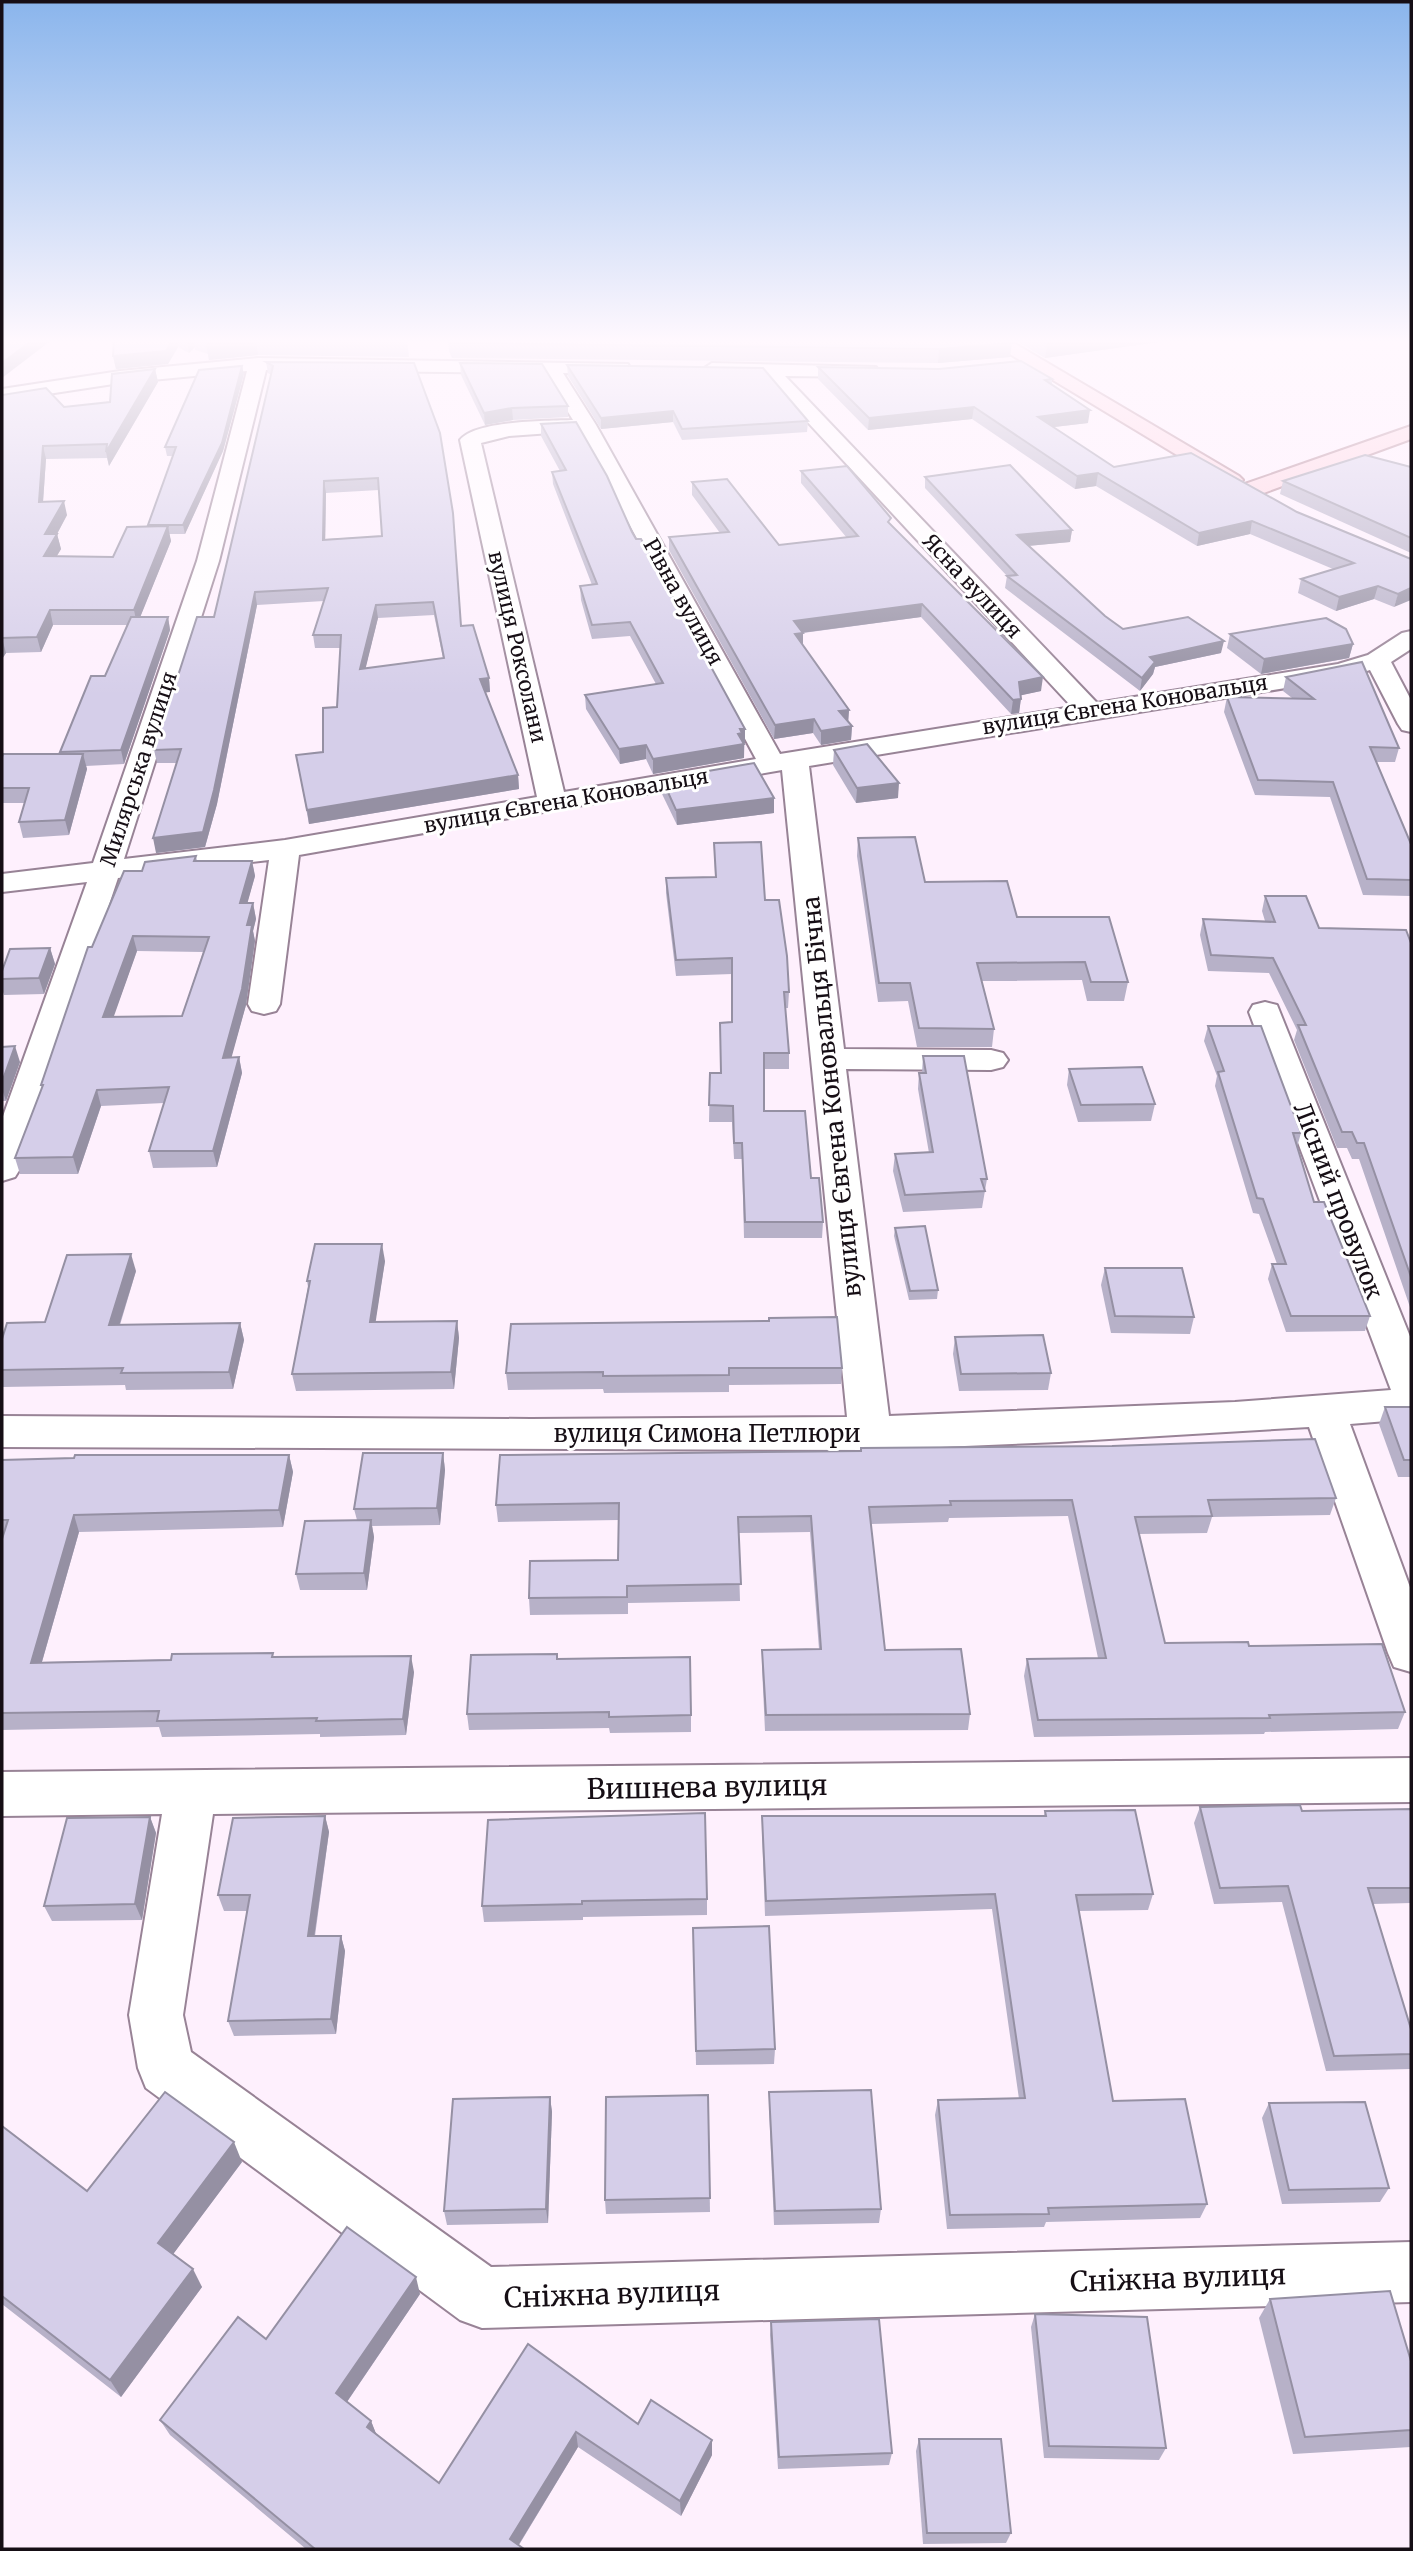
<svg xmlns="http://www.w3.org/2000/svg" width="1413" height="2551" viewBox="0 0 1413 2551" font-family="Merriweather,serif">
  <rect width="100%" height="100%" fill="#fef0fd"/>
  <g fill="none" stroke-linecap="round" stroke-linejoin="round">
    <g stroke="#988396" stroke-width="4">
      <g id="minor">
        <path d="M258,358L628,364L630,368L621,374L563,373L596,425L780,754L1072,707L764,375L705,373L703,369L712,363L876,367L878,371L876,375L869,377L785,376L1097,703L1338,664L1368,655L1402,633L1411,631V649L1391,662L1411,700V732L1402,730L1398,724L1370,670L1341,679L809,766L844,1049L991,1050L1003,1053L1008,1060L1003,1067L991,1070L846,1069L889,1416L1235,1402L1391,1390L1249,1012L1253,1005L1265,1002L1277,1005L1411,1339V1419L1350,1424L1411,1590V1672L1394,1667L1388,1653L1309,1427L1059,1442L870,1450L2,1447V1416L531,1419L847,1417L782,770L299,855L280,1004L276,1011L264,1014L252,1011L248,1004L269,860L118,878L20,1169L15,1177L2,1181V1119L87,882L2,892V874L93,863L197,561L247,371L120,383L2,401V389L120,371ZM266,370L544,373L573,420C548,421 475,420 460,440L537,797L285,840L124,859L219,561ZM579,431L756,759L564,792L481,443L509,436Z"/>
        <path d="M1411,1758V1802L213,1814L183,2015L191,2052L491,2267L1411,2242V2302L482,2328L460,2320L146,2088L138,2068L129,2015L162,1814L2,1816V1772Z"/>
      </g>
    </g>
    <g stroke="#ac7b8c" stroke-width="4">
      <g id="major">
        <path d="M985,339H1007L1239,476L1243,480L1239,484H1225Z"/>
        <path d="M1411,426V439L1258,495H1242L1239,490L1242,485Z"/>
      </g>
    </g>
    <use href="#minor" fill="#fff" fill-rule="evenodd"/>
    <use href="#major" fill="#fed3e0" fill-rule="evenodd"/>
  </g>
  <g fill="#b7b1c8" fill-rule="evenodd">
    <path d="M103,339H407L409,357L258,355L209,360L208,354L195,350V347L189,353L178,347L168,364L116,369L113,356L114,340Z"/>
    <path d="M448,339H1006L1010,357L938,363L452,358L449,351Z"/>
    <path d="M1013,339H1180L1045,358Z"/>
    <path d="M266,362L414,363L461,626L489,678L490,692H485L518,775L519,789L309,824L296,755L323,752L337,707L341,648H315L313,635L324,601L257,605L217,804L205,847L156,853L177,763H157L154,750L214,617L271,375L268,373ZM379,490L382,536L325,539L326,493ZM434,615L443,658L365,669L378,618Z"/>
    <path d="M460,363L568,406V417L513,420L485,425L461,375Z"/>
    <path d="M567,365L808,421L807,432L682,440L673,422L601,429L568,376Z"/>
    <path d="M818,367L1052,379V384L1088,423L1054,427L1114,467L1297,512L1411,559L1394,607L1374,599L1336,611L1298,593L1301,579L1333,569L1250,534L1197,546L1096,486L1075,489L972,419L868,430L818,379Z"/>
    <path d="M155,369L158,382L109,466L107,458L46,459L43,502L67,515L57,534L61,549L56,557H113L149,527L173,456H167L165,447L244,374L223,451L185,534H169L171,541L140,617H168L170,630L124,764L86,766L87,769L69,835L23,838L19,822L25,803H2V757L61,754L60,752L105,676L127,625H53L41,652L6,653L2,659V395L64,407L110,402Z"/>
    <path d="M541,424L632,532L745,729L744,758L653,774L646,759L620,764L586,709L585,695L656,684L630,636L592,639L581,600L580,586L592,585L553,484L552,472L560,471L541,436Z"/>
    <path d="M1411,467V553L1280,494L1283,481Z"/>
    <path d="M801,471L891,524L1041,691L1021,695L1019,713L1011,714L921,617L803,633V646L849,710L848,722L852,726L851,740L821,745L813,733L774,739L669,550V537L720,533L692,495V482L779,545L847,538L801,483Z"/>
    <path d="M925,477L1072,530L1070,542L1028,546L1105,616L1123,629L1221,653L1155,667L1153,674L1140,691L1005,588L1007,576L925,488Z"/>
    <path d="M1230,634L1353,644L1349,658L1261,674L1227,648Z"/>
    <path d="M1286,677L1399,748L1395,762H1377L1411,844V896L1363,895L1330,797L1255,795L1224,712L1227,697L1292,698L1283,691Z"/>
    <path d="M834,750L898,798L856,803L833,765Z"/>
    <path d="M662,779L774,813L677,825L662,794Z"/>
    <path d="M858,838L925,882L1017,917L1128,982L1124,1001H1087L1082,980L982,981L994,1029L992,1047H917L908,1001L878,1002L857,856Z"/>
    <path d="M714,843L765,900L789,992L788,1008H785L789,1053V1069H764V1111L811,1178L823,1222L822,1238H744L742,1159H734L732,1122H709L710,1073H720V1023L732,1022V974L676,976L666,893V878L715,877Z"/>
    <path d="M196,856L197,861H252L255,876L247,903H253L256,919L253,931L255,941L246,1005L231,1057H239L242,1073L217,1167L153,1168L149,1151L164,1103L101,1106L78,1174H20L15,1158L42,1088L41,1085L92,947L142,871ZM137,951L203,952L182,1016L113,1017Z"/>
    <path d="M1265,896L1319,928L1411,943V1310L1359,1159H1352L1347,1148H1337L1294,1040L1297,1030L1269,973L1208,971L1200,935L1203,919L1265,921L1262,911Z"/>
    <path d="M50,948L55,964L44,994L4,995L2,989V971Z"/>
    <path d="M1208,1026L1301,1133L1297,1147L1314,1202L1370,1316L1365,1331L1286,1332L1268,1279L1272,1264H1277L1259,1214L1253,1213L1215,1086L1217,1076L1204,1041Z"/>
    <path d="M2,1047L20,1062L6,1101H2Z"/>
    <path d="M923,1056L987,1179L982,1208L903,1212L893,1171L895,1154L929,1153L918,1089L919,1073H922Z"/>
    <path d="M1069,1069L1155,1104L1151,1121L1078,1122L1067,1085Z"/>
    <path d="M895,1228L938,1290L937,1299L909,1300L894,1236Z"/>
    <path d="M385,1261L375,1322L457,1321L459,1338L454,1389L296,1391L292,1374L308,1287L307,1281Z"/>
    <path d="M1105,1268L1194,1317L1190,1334L1111,1333L1101,1285Z"/>
    <path d="M136,1271L120,1325L240,1323L244,1340L233,1389L126,1390L125,1385L2,1387V1339L45,1322Z"/>
    <path d="M511,1324L842,1368L841,1384L729,1385V1392L604,1393L603,1389L508,1390L506,1373Z"/>
    <path d="M955,1337L1051,1373L1048,1390L959,1391L953,1354Z"/>
    <path d="M1385,1407H1411V1477H1398L1379,1424Z"/>
    <path d="M443,1453L445,1470L440,1525L372,1526L374,1537L367,1590H300L296,1574L357,1520L354,1509Z"/>
    <path d="M289,1455L293,1472L283,1527L79,1532L42,1662L274,1657L414,1672L406,1735L320,1737V1734L162,1737L159,1727L2,1730V1460Z"/>
    <path d="M500,1455L1336,1498L1330,1515L1212,1517L1207,1533L1139,1534L1165,1643L1249,1646L1405,1712L1398,1729L1265,1732L1264,1734L1034,1737L1024,1676L1027,1659L1098,1658L1068,1516L949,1518L948,1522L871,1524L885,1650L970,1714L968,1730L765,1731L762,1667V1650L819,1649L810,1532L738,1533L740,1601L628,1603V1614L530,1615L529,1598L618,1560L619,1520L498,1522L496,1505Z"/>
    <path d="M558,1659L691,1715V1732L610,1733L609,1728L469,1730L467,1714Z"/>
    <path d="M1200,1807L1302,1811L1411,1809V1903L1373,1904L1411,2029V2067L1410,2069L1326,2071L1282,1902L1214,1904L1194,1823Z"/>
    <path d="M1045,1811L1153,1894L1148,1910L1079,1911L1113,2101L1207,2204L1200,2218L1046,2222L1044,2227L947,2229L935,2115L938,2100L1019,2099L992,1909L765,1916L762,1832V1816H1044Z"/>
    <path d="M325,1816L329,1832L315,1936H341L345,1951L336,2034L234,2036L228,2021L247,1911H224L218,1895Z"/>
    <path d="M150,1817L156,1833L142,1920L52,1921L44,1906Z"/>
    <path d="M488,1820L707,1899V1915L583,1917V1920L484,1922L482,1906Z"/>
    <path d="M693,1928L775,2049L774,2064L696,2065Z"/>
    <path d="M769,2092L881,2209L879,2223L774,2225L769,2106Z"/>
    <path d="M708,2095L710,2212L606,2214L605,2200Z"/>
    <path d="M550,2097L552,2112L548,2223L447,2225L444,2211Z"/>
    <path d="M1269,2103L1389,2188L1380,2202L1282,2204L1262,2118Z"/>
    <path d="M2,2126L87,2191L242,2162L173,2254L202,2287L121,2397L2,2304Z"/>
    <path d="M420,2294L347,2402L371,2421L376,2434L439,2483L528,2344L638,2424L712,2440V2455L681,2516L578,2447L519,2545L524,2549H306L170,2435L160,2420L266,2339Z"/>
    <path d="M1270,2299L1411,2361V2447L1293,2454L1259,2318Z"/>
    <path d="M1035,2314L1166,2448L1159,2460L1044,2458L1031,2327Z"/>
    <path d="M771,2322L892,2453L889,2465L778,2469L770,2335Z"/>
    <path d="M919,2439L1011,2533L1006,2543L923,2544L916,2451Z"/>
  </g>
  <g fill="#9590a3">
    <path d="M34,339H53L2,378V363Z"/>
    <path d="M173,339H177L178,347L168,364L116,369L113,356Z"/>
    <path d="M188,339H193L195,347L189,353L187,340Z"/>
    <path d="M211,339H256L258,355L209,360L205,340Z"/>
    <path d="M1080,339H1180L1045,358L1047,344Z"/>
    <path d="M1012,343L1010,357L938,363L939,349Z"/>
    <path d="M242,366L244,374L223,451L185,534L183,525Z"/>
    <path d="M155,369L158,382L109,466L106,452Z"/>
    <path d="M974,407L972,419L868,430L869,418Z"/>
    <path d="M512,408L513,420L485,425L484,413Z"/>
    <path d="M1090,410L1088,423L1037,429L1038,417Z"/>
    <path d="M673,411V422L601,429V418Z"/>
    <path d="M43,446L46,459L42,516L39,502Z"/>
    <path d="M1098,473L1096,486L1075,489L1077,476Z"/>
    <path d="M324,481L326,493L325,552L323,540Z"/>
    <path d="M64,501L67,515L49,549L45,534Z"/>
    <path d="M1252,521L1250,534L1197,546L1199,533Z"/>
    <path d="M168,526L171,541L137,625L134,610Z"/>
    <path d="M1072,530L1070,542L1016,547L1017,535Z"/>
    <path d="M57,534L61,549L48,571L44,556Z"/>
    <path d="M1378,586L1374,599L1336,611L1339,597Z"/>
    <path d="M1411,588V600L1394,607L1398,594Z"/>
    <path d="M255,592L257,605L217,804L205,847L156,853L153,838Z"/>
    <path d="M922,604L921,617L793,634L794,621Z"/>
    <path d="M376,605L378,618L362,683L360,669Z"/>
    <path d="M50,610L53,625L41,652L37,637Z"/>
    <path d="M168,617L170,630L124,764L121,750Z"/>
    <path d="M803,633V647L795,634Z"/>
    <path d="M2,638L6,653L2,659Z"/>
    <path d="M1224,641L1221,653L1155,667L1153,674L1140,691L1142,678L1150,657Z"/>
    <path d="M1353,644L1349,658L1261,674L1264,659Z"/>
    <path d="M1043,677L1041,691L1018,696L1019,682Z"/>
    <path d="M489,678L490,692L481,693L480,679Z"/>
    <path d="M1021,699L1019,713L1011,714L1013,700Z"/>
    <path d="M849,710L848,724L839,711Z"/>
    <path d="M814,719L813,733L774,739L775,725Z"/>
    <path d="M852,726L851,740L821,745V731Z"/>
    <path d="M740,729H745V743L742,744H744V758L653,774V759L738,734Z"/>
    <path d="M646,745V759L620,764L619,749Z"/>
    <path d="M83,754L87,769L69,835L65,820Z"/>
    <path d="M518,775L519,789L309,824L307,810Z"/>
    <path d="M899,783L898,798L856,803L857,788Z"/>
    <path d="M774,798V813L677,825L676,810Z"/>
    <path d="M252,861L255,876L243,919L240,903Z"/>
    <path d="M253,903L256,919L253,931L255,941L246,1005L227,1074L223,1058L247,925Z"/>
    <path d="M133,936L137,951L108,1033L103,1017Z"/>
    <path d="M50,948L55,964L44,994L39,978Z"/>
    <path d="M15,1046L20,1062L6,1101L2,1089V1082Z"/>
    <path d="M239,1057L242,1073L217,1167L213,1151Z"/>
    <path d="M97,1090L101,1106L78,1174L73,1157Z"/>
    <path d="M382,1244L385,1261L373,1339L370,1322Z"/>
    <path d="M131,1254L136,1271L114,1342L109,1325Z"/>
    <path d="M457,1321L459,1338L454,1389L451,1372Z"/>
    <path d="M240,1323L244,1340L233,1389L229,1372Z"/>
    <path d="M443,1453L445,1470L440,1525L437,1508Z"/>
    <path d="M289,1455L293,1472L283,1527L279,1510Z"/>
    <path d="M74,1515L79,1532L37,1679L31,1663Z"/>
    <path d="M371,1520L374,1537L367,1590L364,1573Z"/>
    <path d="M411,1656L414,1672L406,1735L403,1719Z"/>
    <path d="M325,1816L329,1832L312,1952L308,1936Z"/>
    <path d="M150,1817L156,1833L142,1920L135,1904Z"/>
    <path d="M341,1936L345,1951L336,2034L331,2019Z"/>
    <path d="M550,2097L552,2112L548,2223L546,2209Z"/>
    <path d="M234,2142L242,2162L168,2261L158,2243Z"/>
    <path d="M193,2269L202,2287L121,2397L110,2380Z"/>
    <path d="M416,2277L420,2294L342,2409L336,2393Z"/>
    <path d="M371,2421L377,2436L367,2427Z"/>
    <path d="M576,2432L578,2447L516,2549L510,2539Z"/>
    <path d="M712,2440V2455L681,2516L680,2501Z"/>
  </g>
  <g fill="#d5cee9" stroke="#9590a3" stroke-width="2" fill-rule="evenodd">
    <path d="M2,339H34L2,363Z"/>
    <path d="M114,339H173L166,351L113,356Z"/>
    <path d="M449,339H1006L1012,343L939,349L451,343Z"/>
    <path d="M1039,339H1080L1047,344Z"/>
    <path d="M1021,361L1052,379L1045,380L1090,410L1038,417L1114,467L1191,453L1297,512L1411,559V588L1398,594L1378,586L1339,597L1301,579L1354,563L1252,521L1199,533L1098,473L1077,476L974,407L869,418L818,367L939,369Z"/>
    <path d="M266,362L414,363L440,433L453,513L461,626L473,625L489,678L480,679L518,775L307,810L296,755L323,752V708L337,707L341,635H313L328,588L255,592L214,790L203,832L153,838L181,749L154,750L197,617H214L273,366ZM378,478L382,536L323,540L324,481ZM433,602L444,658L360,669L376,605Z"/>
    <path d="M460,363L542,364L568,406L512,408L484,413Z"/>
    <path d="M567,365L763,368L808,421L682,429L673,411L601,418Z"/>
    <path d="M242,366L222,443L183,525H148L176,447H165L199,370Z"/>
    <path d="M155,369L106,452L107,444L43,446L39,502L64,501L45,534H57L44,556L113,557L127,527L168,526L134,610H50L37,637L2,638V395L46,388L64,407L110,402L112,374Z"/>
    <path d="M576,422L607,476L632,532L636,539H641L745,729H740L742,733L738,734L744,744L653,759L646,745L619,749L585,695L663,683L630,622L592,625L580,586L597,584L552,472L566,470L541,424Z"/>
    <path d="M1365,455L1411,467V538L1283,481Z"/>
    <path d="M1010,465L1072,530L1017,535L1105,616L1123,629L1188,617L1224,641L1150,657L1155,662L1142,678L1007,576L1017,575L925,477Z"/>
    <path d="M847,466L891,518L888,522L1043,677L1019,682L1021,699L1013,700L922,604L794,621L803,633L795,634L849,710L839,711L852,726L821,731L814,719L775,725L669,537L729,532L692,482L727,479L779,545L858,536L801,471Z"/>
    <path d="M131,617H168L121,750L60,752L91,676H105Z"/>
    <path d="M1326,618L1346,629L1353,644L1264,659L1230,634Z"/>
    <path d="M1362,662L1399,748L1370,747L1411,844V880L1367,879L1333,782L1258,780L1227,697L1314,699L1286,677Z"/>
    <path d="M867,744L899,783L857,788L834,750Z"/>
    <path d="M3,754H83L65,820L19,822L29,788H2V757Z"/>
    <path d="M754,763L774,798L676,810L662,779Z"/>
    <path d="M915,837L925,882L1007,881L1017,917H1109L1128,982H1091L1085,962L977,963L994,1029L919,1028L910,983H879L858,838Z"/>
    <path d="M761,842L765,900H779L787,956L789,992H784L789,1053H764V1111H805L811,1178H819L823,1222H745L742,1143H734L733,1106L709,1105L710,1073H721L720,1023L732,1022V958L676,960L666,878L716,877L714,843Z"/>
    <path d="M196,856L194,861H252L240,903H253L247,925H252L242,989L223,1058L239,1057L213,1151H149L169,1087L97,1090L73,1157L15,1158L43,1085H41L88,947H92L124,871H142L145,862ZM133,936L209,937L182,1016L103,1017Z"/>
    <path d="M1265,896H1306L1319,928L1406,930L1411,943V1277L1364,1143H1357L1352,1132H1342L1298,1025H1306L1273,958L1211,955L1203,919L1275,922Z"/>
    <path d="M50,948L39,978L2,979V971L10,949Z"/>
    <path d="M1208,1026H1261L1301,1133H1293L1314,1202H1324L1370,1316H1291L1272,1264H1286L1263,1199L1257,1198L1218,1072L1224,1071Z"/>
    <path d="M15,1046L2,1082V1047Z"/>
    <path d="M923,1056H964L987,1179H981L985,1191L905,1195L895,1154L933,1152L919,1073H926Z"/>
    <path d="M1142,1067L1155,1104L1081,1105L1069,1069Z"/>
    <path d="M925,1226L938,1290L910,1291L895,1228Z"/>
    <path d="M315,1244H382L370,1322L457,1321L451,1372L292,1374L310,1281H307Z"/>
    <path d="M131,1254L109,1325L240,1323L229,1372L121,1373L123,1368L2,1370V1339L7,1323L45,1322L67,1255Z"/>
    <path d="M1105,1268H1182L1194,1317L1115,1316Z"/>
    <path d="M837,1317L842,1368H729V1375L603,1376V1372L506,1373L511,1324L769,1321V1318Z"/>
    <path d="M1043,1335L1051,1373L961,1374L955,1337Z"/>
    <path d="M1385,1407H1411V1460H1404Z"/>
    <path d="M1315,1439L1336,1498L1208,1500L1212,1516L1135,1517L1165,1643L1248,1642L1249,1646L1382,1644L1405,1712L1269,1715L1270,1718L1038,1720L1027,1659L1106,1658L1072,1500L950,1501L951,1505L869,1507L885,1650L961,1649L970,1714L766,1715L762,1650L821,1649L811,1516L738,1517L741,1584L627,1586V1597L529,1598L530,1561L618,1560L619,1503L496,1505L500,1455L861,1451V1448L1112,1446Z"/>
    <path d="M363,1453H443L437,1508L354,1509Z"/>
    <path d="M75,1455H289L279,1510L74,1515L31,1663L171,1660L172,1654L273,1653L272,1657L411,1656L403,1719L316,1721L317,1718L157,1721L159,1711L2,1713V1539L8,1520H2V1460L74,1458Z"/>
    <path d="M371,1520L364,1573L296,1574L305,1521Z"/>
    <path d="M557,1654V1659L690,1657L691,1715L609,1717V1712L467,1714L471,1655Z"/>
    <path d="M1300,1805L1302,1811L1411,1809V1888H1368L1411,2029V2054L1334,2056L1288,1886L1220,1888L1200,1807Z"/>
    <path d="M1135,1810L1153,1894L1076,1895L1113,2101L1185,2099L1207,2204L1048,2208L1049,2214L950,2215L938,2100L1025,2098L995,1894L766,1901L762,1816H1046L1045,1811Z"/>
    <path d="M705,1813L707,1899L582,1901V1904L482,1906L488,1820Z"/>
    <path d="M325,1816L308,1936H341L331,2019L228,2021L250,1895H218L233,1818Z"/>
    <path d="M150,1817L135,1904L44,1906L67,1818Z"/>
    <path d="M769,1926L775,2049L696,2051L693,1928Z"/>
    <path d="M871,2090L881,2209L775,2211L769,2092Z"/>
    <path d="M165,2092L234,2142L158,2243L193,2269L110,2380L2,2296V2126L87,2191Z"/>
    <path d="M708,2095L710,2198L605,2200L606,2097Z"/>
    <path d="M550,2097L546,2209L444,2211L453,2099Z"/>
    <path d="M1365,2102L1389,2188L1289,2190L1269,2103Z"/>
    <path d="M347,2227L416,2277L336,2393L371,2421L367,2427L439,2483L528,2344L638,2424L651,2400L712,2440L680,2501L576,2432L510,2539L524,2549H315L160,2420L238,2317L266,2339Z"/>
    <path d="M1390,2291L1411,2361V2430L1305,2437L1270,2299Z"/>
    <path d="M1035,2314L1147,2317L1166,2448L1049,2446Z"/>
    <path d="M879,2319L892,2453L779,2457L771,2322Z"/>
    <path d="M919,2439H1001L1011,2533H927Z"/>
  </g>
  <linearGradient id="sky" x2="0" y2="1"><stop stop-color="#8ab5ec"/><stop offset="0.49" stop-color="#fff8fe"/><stop offset="1" stop-color="#fff8fe" stop-opacity="0"/></linearGradient>
  <rect width="1413" height="696" fill="url(#sky)"/>
  <g text-anchor="middle" stroke-width="6" stroke-linejoin="round" paint-order="stroke">
    <g font-size="21" fill="#160e15" stroke="#fff">
      <text transform="translate(972 586) rotate(47)" y="7">Ясна вулиця</text>
      <text transform="translate(683 602) rotate(61)" y="7">Рівна вулиця</text>
      <text transform="translate(517 647) rotate(77)" y="7">вулиця Роксолани</text>
      <text transform="translate(1125 705) rotate(-9)" y="7">вулиця Євгена Коновальця</text>
      <text transform="translate(139 769) rotate(-72)" y="7">Милярська вулиця</text>
      <text transform="translate(566 801) rotate(-10)" y="7">вулиця Євгена Коновальця</text>
    </g>
    <g font-size="24" fill="#160e15" stroke="#fff">
      <text transform="translate(832 1097) rotate(-96)" y="8">вулиця Євгена Коновальця Бічна</text>
      <text transform="translate(1338 1201) rotate(69)" y="8">Лісний провулок</text>
      <text x="707" y="1442">вулиця Симона Петлюри</text>
    </g>
    <g font-size="28" fill="#160e15" stroke="#fff">
      <text transform="translate(707 1787) rotate(-1)" y="10">Вишнева вулиця</text>
      <text transform="translate(1178 2278) rotate(-2)" y="10">Сніжна вулиця</text>
      <text transform="translate(612 2294) rotate(-2)" y="10">Сніжна вулиця</text>
    </g>
  </g>
  <rect width="1413" height="2551" fill="none" stroke="#160e15" stroke-width="7"/>
</svg>
